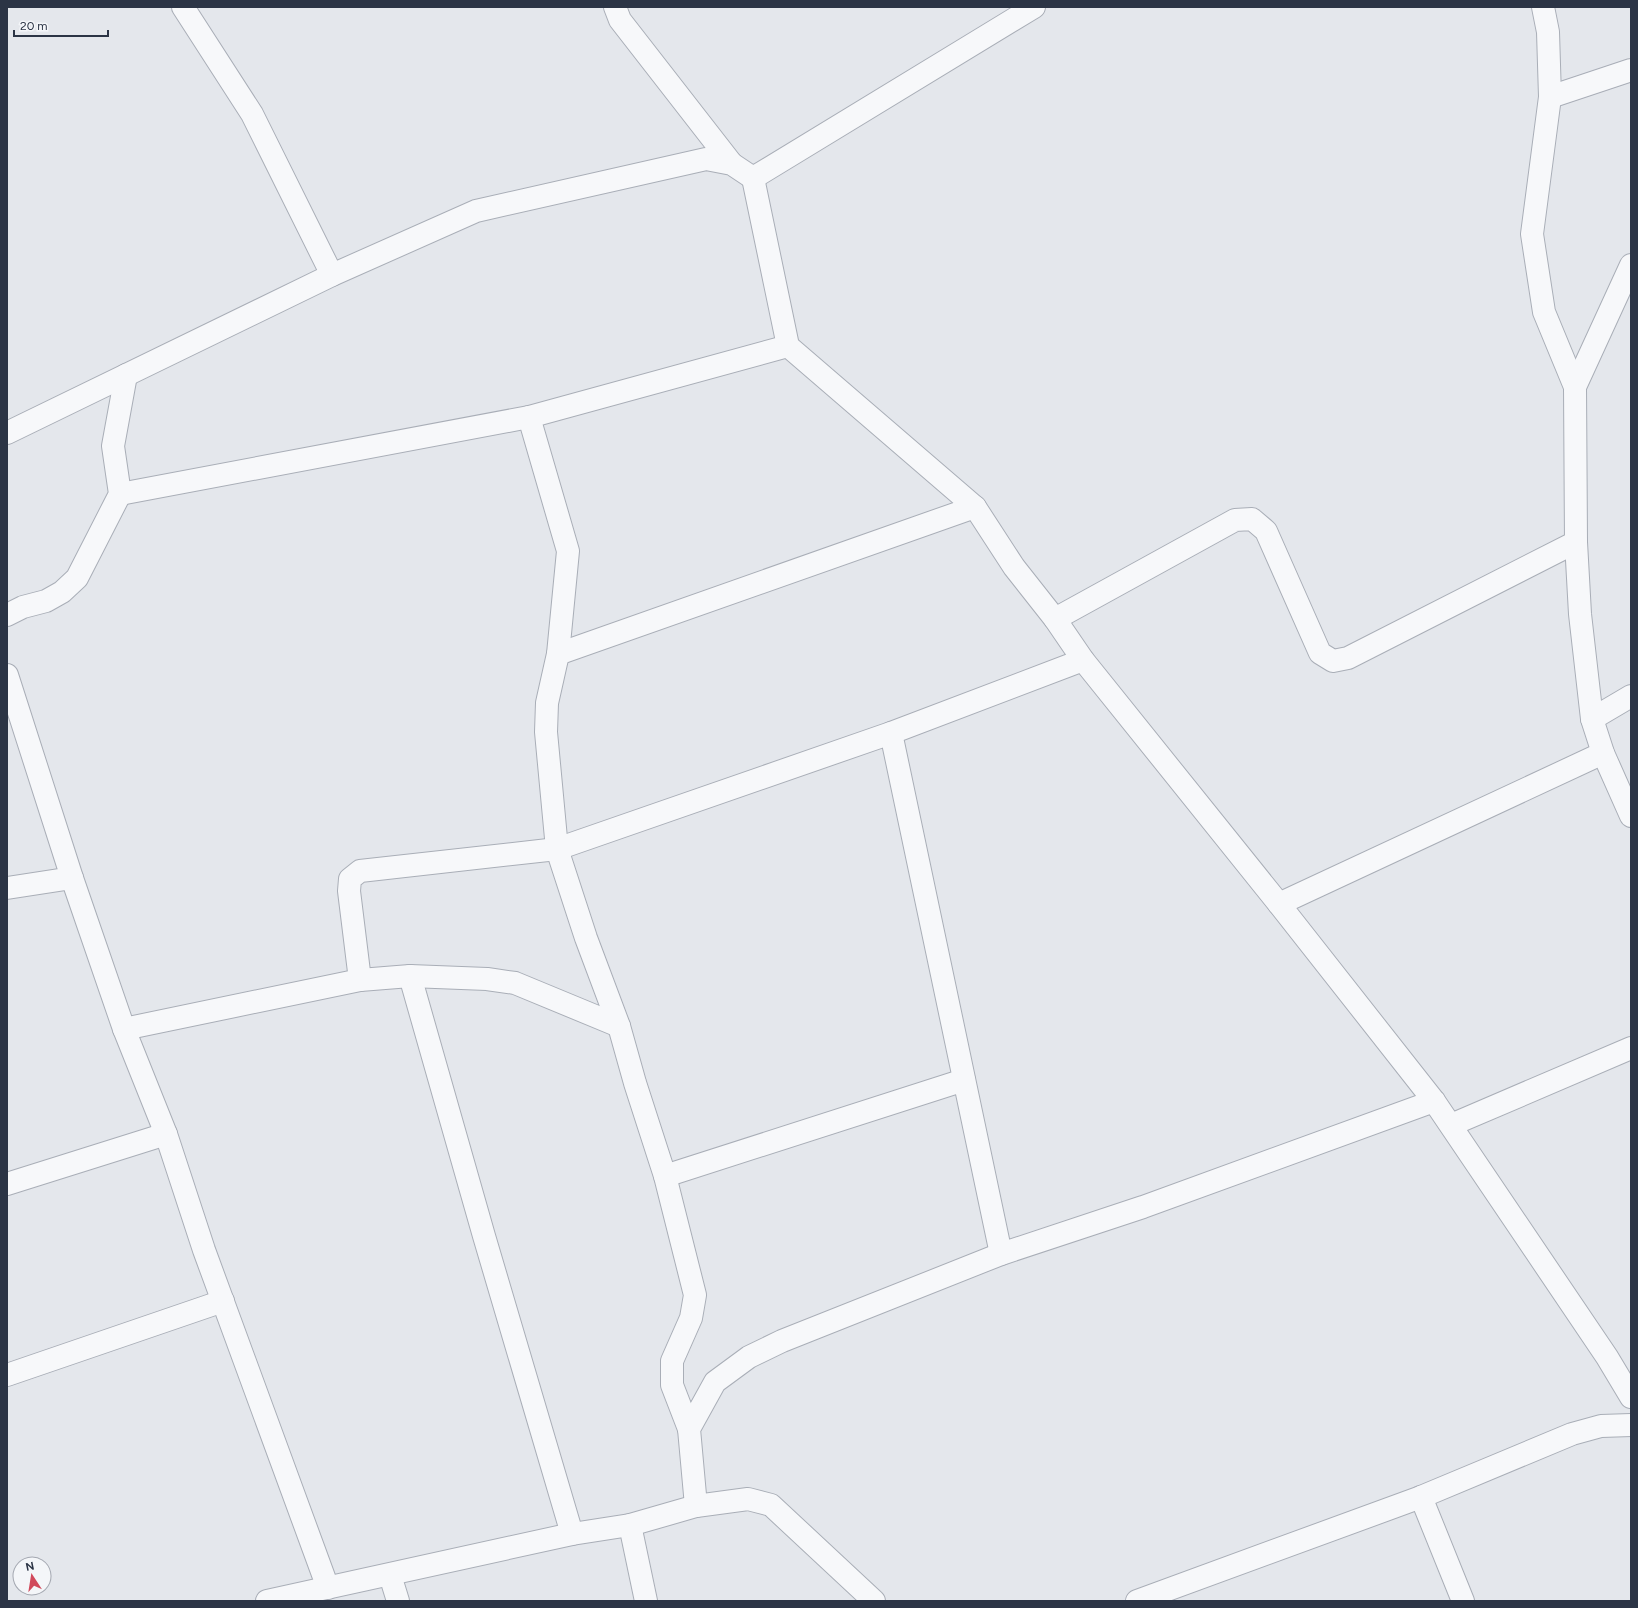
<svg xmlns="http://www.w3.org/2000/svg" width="1638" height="1608" viewBox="0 0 1638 1608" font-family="Figtree,sans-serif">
  <rect width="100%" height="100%" fill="#e4e7ec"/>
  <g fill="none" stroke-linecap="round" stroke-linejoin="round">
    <g stroke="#a9aeb7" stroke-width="24">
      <g id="street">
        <path d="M183,7L252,114L332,275"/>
        <path d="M615,7L620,20L732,164"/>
        <path d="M1543,7L1548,32L1550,97L1532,234L1544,312L1575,387L1576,542L1580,614L1592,719L1603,753L1631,816"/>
        <path d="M1550,97L1631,70"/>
        <path d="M753,178L788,346L975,507L1014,567L1055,619L1083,660L1279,904L1434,1101L1607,1357L1631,1397"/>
        <path d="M1575,387L1631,265"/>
        <path d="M529,417L568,551L558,654L547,703L546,732L557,849L586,938L619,1026L635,1083L665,1176L695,1295L691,1318L672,1361V1385L689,1429"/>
        <path d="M7,433L332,275L476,211L706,159L732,164L753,178L1034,7"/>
        <path d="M120,494L529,417L788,346"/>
        <path d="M7,615L23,607L46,601L62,592L77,578L120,494L113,446L126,375"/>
        <path d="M1055,619L1235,520L1252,519L1266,531L1320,653L1333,661L1348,658L1576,542"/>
        <path d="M558,654L975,507"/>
        <path d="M7,675L72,878L124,1029L166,1134L204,1250L328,1588"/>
        <path d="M1592,719L1631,696"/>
        <path d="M891,733L1001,1254"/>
        <path d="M7,888L72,878"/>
        <path d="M1279,904L1603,753"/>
        <path d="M410,976L484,1236L572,1534"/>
        <path d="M360,980L349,891L350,879L360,871L557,849L891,733L1083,660"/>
        <path d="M124,1029L360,980L410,976L487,979L515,983L619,1026"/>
        <path d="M1451,1125L1631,1048"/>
        <path d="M665,1176L964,1080"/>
        <path d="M7,1184L166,1134"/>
        <path d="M7,1375L223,1301"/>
        <path d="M1421,1497L1463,1601"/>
        <path d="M696,1506L689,1429L715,1382L749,1357L782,1341L1001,1254L1143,1207L1434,1101"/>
        <path d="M630,1525L646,1601"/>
        <path d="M390,1575L398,1601"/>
        <path d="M267,1601L572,1534L630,1525L696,1506L748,1499L771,1505L874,1601"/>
        <path d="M1137,1601L1421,1497L1572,1434L1601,1426L1631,1425"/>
      </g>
    </g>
    <use href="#street" stroke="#f7f8fa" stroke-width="22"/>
  </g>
  <rect width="1638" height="1608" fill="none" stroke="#2b3445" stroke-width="16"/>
  <g transform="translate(32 1576) rotate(348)"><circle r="19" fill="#f4f6f9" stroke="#a4a8b1"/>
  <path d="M0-3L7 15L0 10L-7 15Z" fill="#d1495b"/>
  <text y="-6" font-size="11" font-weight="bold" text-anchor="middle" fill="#2b3445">N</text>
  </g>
  <path d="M14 30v6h94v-6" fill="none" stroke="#2b3445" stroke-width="2"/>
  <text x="20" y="30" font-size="12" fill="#2b3445" stroke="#f4f6f9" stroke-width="3" paint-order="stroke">20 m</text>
</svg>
